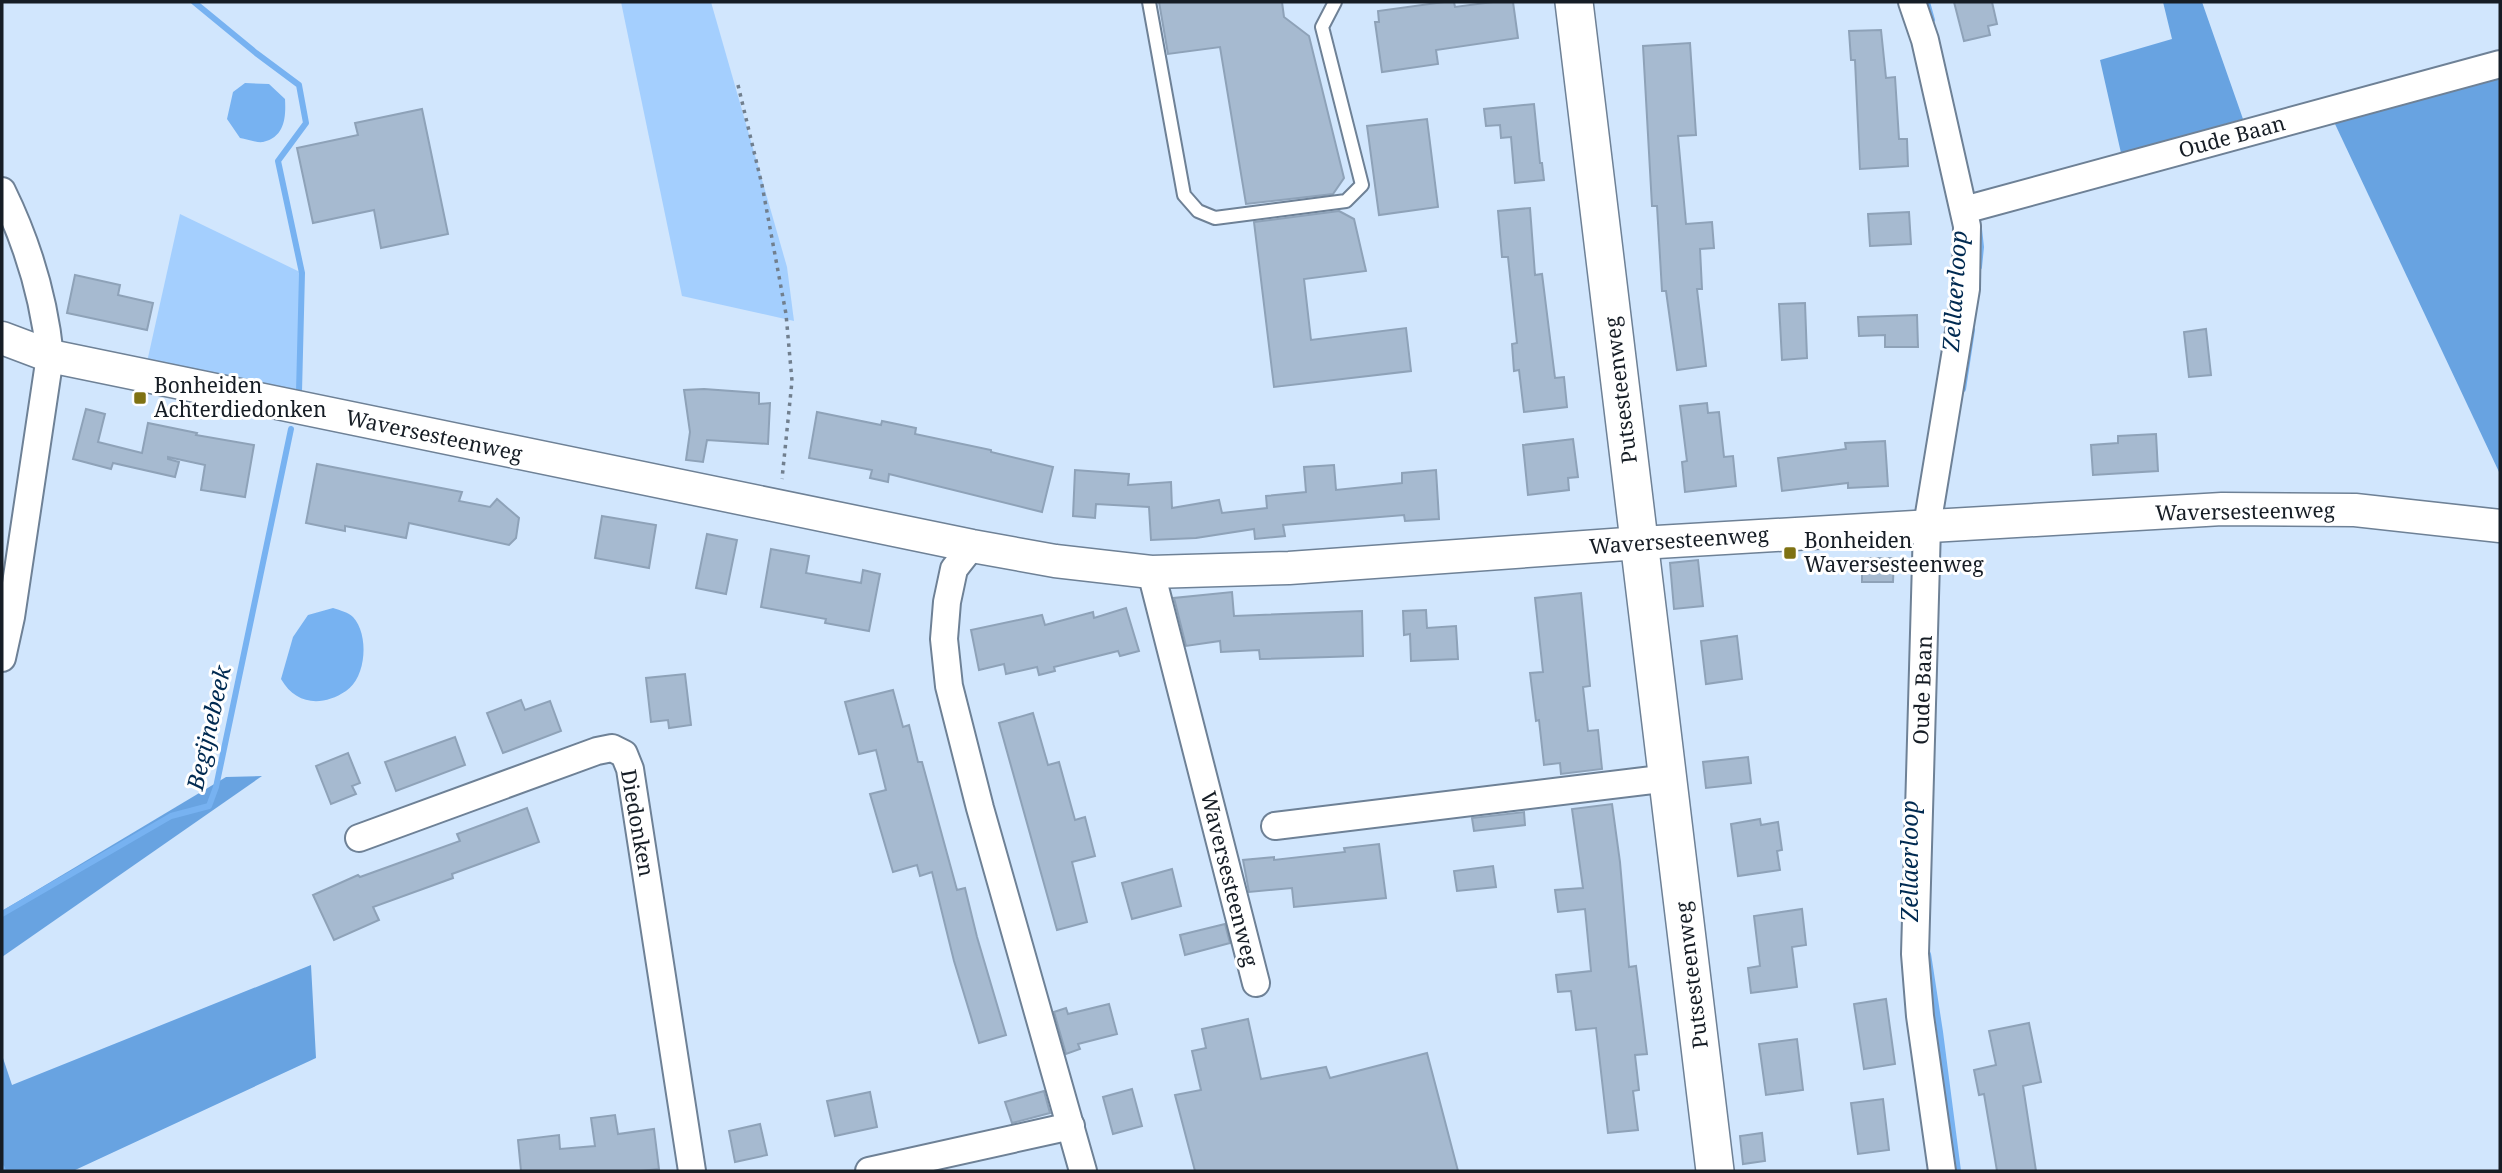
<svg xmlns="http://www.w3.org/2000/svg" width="2502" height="1173" viewBox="0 0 2502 1173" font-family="'Noto Serif',serif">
  <rect width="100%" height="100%" fill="#d1e6fd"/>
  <g fill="#a4cffe">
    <path d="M621,2H711L787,267L794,321L682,296Z"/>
    <path d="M180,214L302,273L299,392L147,362Z"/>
  </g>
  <g fill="#68a3e1">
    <path d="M2163,2H2202L2243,119L2121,153L2100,60L2172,39Z"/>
    <path d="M2500,73V474L2335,124L2358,112Z"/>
    <path d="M262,776L2,957V911L226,777Z"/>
    <path d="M311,965L316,1058L73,1171H2V1055L12,1085Z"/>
  </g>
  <g fill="#77b2f1">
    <path d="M245,83L269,84L285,99C286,117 285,137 263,142C257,143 247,139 240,138L227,119L233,92Z"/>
    <path d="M333,608C339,610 348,612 353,617C369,634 367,677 346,691C322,707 296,705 281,679L293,637L308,615Z"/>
  </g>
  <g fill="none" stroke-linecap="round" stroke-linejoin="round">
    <g stroke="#77b2f1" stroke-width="6">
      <path d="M194,2L256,53L299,85L306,123L278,161L302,273L299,392"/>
      <path d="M1927,2L1932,20"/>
      <path d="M1979,267L1981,247L1979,229"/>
      <path d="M1963,389L1972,330"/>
      <path d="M2,914L171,816L209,806L216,787L291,429"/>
      <path d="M1928,954L1940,1032L1958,1171"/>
      <path d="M2,1168L3,1171"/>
    </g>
  </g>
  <g fill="#a6bad0" stroke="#8ea2b8" stroke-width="2">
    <path d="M1159,2H1282L1284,17L1309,36L1344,178L1333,194L1246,204L1220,47L1168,54Z"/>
    <path d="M1444,2H1454L1455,7L1493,2H1513L1518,38L1436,50L1438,64L1382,72L1375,22H1379L1378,11Z"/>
    <path d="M1954,2H1992L1997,24L1988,26L1990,35L1964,41Z"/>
    <path d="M1881,30L1886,78L1895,77L1899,139H1907L1908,166L1860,169L1855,60H1851L1849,31Z"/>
    <path d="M1690,43L1696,135L1678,136L1686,224L1712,222L1714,248L1700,249L1702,289H1697L1706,366L1677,370L1666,291H1662L1657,206H1652L1643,46Z"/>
    <path d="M1534,104L1540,163H1542L1544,180L1515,183L1511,137L1501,138L1500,125L1486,126L1484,109Z"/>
    <path d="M422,109L448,234L381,248L374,210L313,223L297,148L358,135L355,123Z"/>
    <path d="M1427,119L1438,207L1379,215L1367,126Z"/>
    <path d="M1530,208L1535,275L1542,274L1555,378L1564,377L1567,407L1524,412L1519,370L1514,371L1512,344L1517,343L1508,257H1502L1498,211Z"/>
    <path d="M1339,211L1354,219L1366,271L1304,279L1311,340L1406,328L1411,371L1274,387L1254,222Z"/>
    <path d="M1909,212L1911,244L1870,246L1868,214Z"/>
    <path d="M75,275L120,285L118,295L153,303L147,330L67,313Z"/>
    <path d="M1805,303L1807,358L1782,360L1779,304Z"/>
    <path d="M1917,315L1918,347H1885V335L1859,336L1858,317Z"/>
    <path d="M2206,329L2211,375L2189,377L2184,332Z"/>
    <path d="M704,389L759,393V404L770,403L768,444L707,440L703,462L686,460L690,432L684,390Z"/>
    <path d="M1707,403L1708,413L1719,412L1724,457L1733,456L1736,486L1685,492L1682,462L1687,461L1680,406Z"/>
    <path d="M86,409L105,414L98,442L142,453L148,423L197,433L196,435L254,445L245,497L201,490L205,465L168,457V459L179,462L175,477L113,463L111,469L73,459Z"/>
    <path d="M817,412L881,425L882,421L916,428L915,434L991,450V452L1053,467L1042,512L889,474L888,482L870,478L872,470L809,458Z"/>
    <path d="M2156,434L2158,471L2093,475L2091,445L2118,443V436Z"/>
    <path d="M1573,439L1578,477L1568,478L1569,490L1528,495L1523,445Z"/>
    <path d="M1885,441L1888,486L1848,488V483L1782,491L1778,458L1846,449L1845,443Z"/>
    <path d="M317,464L462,492L459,501L490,507L497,499L519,518L516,538L509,545L409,523L406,538L345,526V531L306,523Z"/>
    <path d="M1334,465L1336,490L1402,483V473L1436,470L1439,519L1405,521L1404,515L1283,525L1285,536L1255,539L1254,529L1196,538L1151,540L1149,507L1096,504L1095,518L1073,516L1075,470L1129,474L1128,485L1171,482L1172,508L1219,500L1222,513L1267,508L1266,496L1306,492L1304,467Z"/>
    <path d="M602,516L656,525L649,568L595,558Z"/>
    <path d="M707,534L737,540L726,594L696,588Z"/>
    <path d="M771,549L809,556L806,573L861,583L863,570L880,574L869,631L825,623L826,619L761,607Z"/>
    <path d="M1862,558H1894L1893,582H1862Z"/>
    <path d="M1698,560L1703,606L1674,609L1670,563Z"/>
    <path d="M1232,592L1234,616L1362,611L1363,656L1260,659L1259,650L1221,652L1220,641L1186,646L1174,598Z"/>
    <path d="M1581,593L1590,686L1583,687L1588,731L1598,730L1602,769L1561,774L1560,763L1544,765L1539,720L1536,721L1530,673L1543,672L1535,598Z"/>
    <path d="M1126,608L1139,651L1120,656L1118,651L1054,667L1055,671L1039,675L1037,667L1006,674L1004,664L979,670L971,630L1042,615L1045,625L1093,612L1094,618Z"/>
    <path d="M1426,610L1427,628L1456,626L1458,659L1411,661L1410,634L1404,635L1403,611Z"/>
    <path d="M1737,636L1742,679L1706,684L1701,641Z"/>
    <path d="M685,674L691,725L669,728L668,720L651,722L646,678Z"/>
    <path d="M893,690L903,727L909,725L918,762H922L957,890L965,888L977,937L1006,1035L979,1043L954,961L932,872L920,876L917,865L893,872L870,794L886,790L876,750L859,754L845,702Z"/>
    <path d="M521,700L525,710L550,701L561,731L503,753L487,713Z"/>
    <path d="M1033,713L1048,765L1059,762L1075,820L1085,817L1095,856L1072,862L1087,922L1057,930L999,723Z"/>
    <path d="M455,737L465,765L396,791L385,762Z"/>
    <path d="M348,753L360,783L352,786L356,794L331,804L316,766Z"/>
    <path d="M1748,757L1751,783L1706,788L1703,762Z"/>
    <path d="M1612,804L1620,862L1629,967L1636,966L1647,1054L1635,1055L1639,1090L1633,1091L1638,1130L1608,1133L1596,1028L1576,1030L1571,991L1558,992L1556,975L1591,971L1585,909L1558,912L1555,890L1583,888L1572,809Z"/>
    <path d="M527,808L539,842L452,874L453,878L373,907L379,920L334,940L313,895L358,875L360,877L460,841L457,834Z"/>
    <path d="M1524,812L1525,825L1474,831L1472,818Z"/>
    <path d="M1760,819L1761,825L1778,822L1782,850L1777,851L1780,870L1738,876L1731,824Z"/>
    <path d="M1379,844L1386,898L1294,907L1292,888L1249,892L1243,860L1274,857V860L1345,852L1344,848Z"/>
    <path d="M1493,866L1496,887L1457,891L1454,871Z"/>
    <path d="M1172,869L1181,906L1132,919L1122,883Z"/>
    <path d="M1802,909L1806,945L1792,947L1797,987L1751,993L1748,968L1760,966L1754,916Z"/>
    <path d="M1225,924L1230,943L1185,955L1180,935Z"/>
    <path d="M1886,999L1895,1064L1864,1069L1854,1004Z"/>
    <path d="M1109,1004L1117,1034L1078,1044L1080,1049L1066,1054L1054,1012L1066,1008L1068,1014Z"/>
    <path d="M1248,1019L1261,1079L1326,1067L1330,1078L1427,1053L1458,1171H1195L1175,1095L1201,1090L1192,1051L1206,1048L1202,1029Z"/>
    <path d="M2029,1023L2041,1082L2023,1086L2036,1171H1997L1984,1094L1979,1095L1974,1070L1996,1065L1989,1031Z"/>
    <path d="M1797,1039L1803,1090L1766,1095L1759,1044Z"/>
    <path d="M1132,1089L1142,1126L1113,1134L1103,1097Z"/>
    <path d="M1044,1091L1050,1113L1012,1123L1005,1102Z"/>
    <path d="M870,1092L877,1127L835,1136L827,1101Z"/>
    <path d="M1883,1099L1889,1150L1858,1154L1851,1103Z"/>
    <path d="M615,1115L618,1134L654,1129L659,1169L641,1171H521L518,1140L559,1135L560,1149L595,1146L591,1118Z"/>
    <path d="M760,1124L767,1155L735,1162L729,1131Z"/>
    <path d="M1762,1133L1765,1161L1743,1164L1740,1136Z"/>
  </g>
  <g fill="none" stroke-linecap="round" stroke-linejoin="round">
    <g stroke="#6e8196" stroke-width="16">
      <path id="service" d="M1149,2L1184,195L1198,211L1215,218L1346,201L1362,185L1322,27L1335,2"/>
    </g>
    <g stroke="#6e8196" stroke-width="30">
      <g id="minor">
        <path d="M1912,2L1925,40L1967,226L1966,289L1927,526L1915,954L1920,1016L1942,1171"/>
        <path d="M2,191C28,244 44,297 50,356L11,617L2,658"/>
        <path d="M1964,210L2500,64"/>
        <path d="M972,546L954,569L947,602L944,639L949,686L980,808L1083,1171"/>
        <path d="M1151,572L1256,983"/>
        <path d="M1275,826L1669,778"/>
        <path d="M359,838L597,751L612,748L624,754L630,769L692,1171"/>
        <path d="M869,1171L1071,1126"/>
      </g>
    </g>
    <g stroke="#6e8196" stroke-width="35">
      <path id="tertiary" d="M2,338L50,356L972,546L1055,561L1151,572L1289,568L1640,543L2222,509L2355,510L2500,526"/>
    </g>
    <g stroke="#6e8196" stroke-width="40">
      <path id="secondary" d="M1574,2L1715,1171"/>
    </g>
    <path stroke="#717f8e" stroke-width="3.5" stroke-dasharray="3.5 5" stroke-linecap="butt" d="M738,85L762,185L786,314L792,381L782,479"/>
    <use href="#service" stroke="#fff" stroke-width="12"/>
    <use href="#minor" stroke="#fff" stroke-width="26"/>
    <use href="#tertiary" stroke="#fff" stroke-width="32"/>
    <use href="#secondary" stroke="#fff" stroke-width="37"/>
  </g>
  <g fill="#7f7213" stroke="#fff" stroke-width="2.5">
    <rect x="133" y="391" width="14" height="14" rx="3.5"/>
    <rect x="1783" y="546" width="14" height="14" rx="3.5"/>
  </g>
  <g text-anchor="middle" stroke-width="6" stroke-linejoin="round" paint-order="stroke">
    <g font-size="21" fill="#161d25" stroke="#fff">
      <text transform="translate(2232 137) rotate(-15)" y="7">Oude Baan</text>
      <text transform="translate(1621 390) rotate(-97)" y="7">Putsesteenweg</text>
      <text transform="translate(434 436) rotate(12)" y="7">Waversesteenweg</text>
      <text transform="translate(2245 512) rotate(-1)" y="7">Waversesteenweg</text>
      <text transform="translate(1679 541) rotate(-4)" y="7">Waversesteenweg</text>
      <text transform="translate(1923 690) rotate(-88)" y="7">Oude Baan</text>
      <text transform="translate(637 823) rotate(80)" y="7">Diedonken</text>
      <text transform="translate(1229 879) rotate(76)" y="7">Waversesteenweg</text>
      <text transform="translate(1692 975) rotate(-97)" y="7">Putsesteenweg</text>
    </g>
    <g font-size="21" fill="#161d25" stroke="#fff" text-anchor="start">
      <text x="154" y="393">Bonheiden<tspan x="154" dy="24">Achterdiedonken</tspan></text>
      <text x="1804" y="548">Bonheiden<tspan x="1804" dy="24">Waversesteenweg</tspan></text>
    </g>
    <g font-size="23" font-style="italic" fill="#002a51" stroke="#fff">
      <text transform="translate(1955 291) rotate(-86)" y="8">Zellaerloop</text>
      <text transform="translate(209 728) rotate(-77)" y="8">Begijnebeek</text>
      <text transform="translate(1910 861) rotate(-90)" y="8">Zellaerloop</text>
    </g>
  </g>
  <rect width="2502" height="1173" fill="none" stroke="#161d25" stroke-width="7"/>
</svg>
